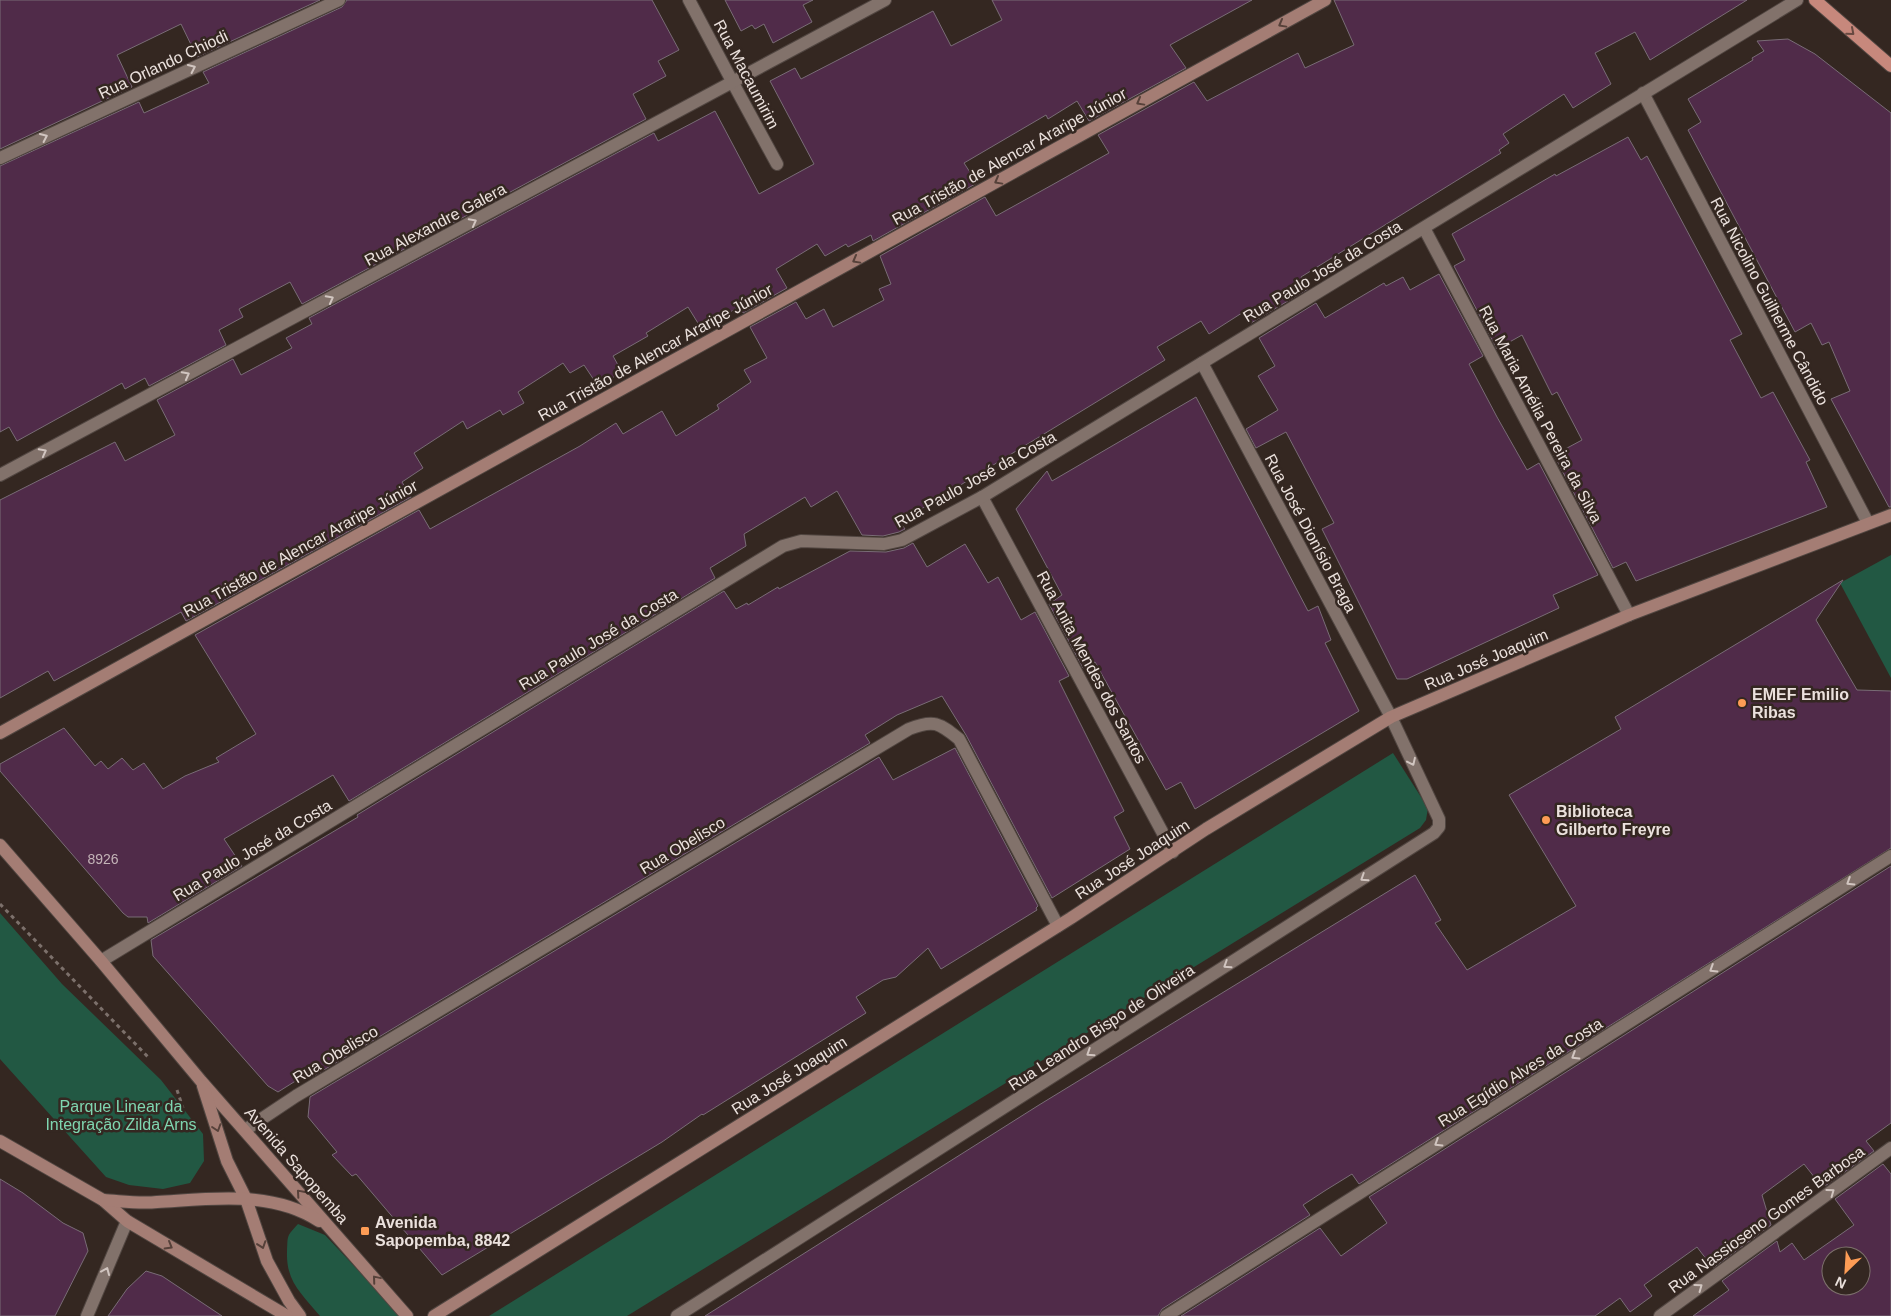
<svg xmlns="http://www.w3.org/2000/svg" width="1891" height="1316" viewBox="0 0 1891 1316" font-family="Helvetica,sans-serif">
  <rect width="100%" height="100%" fill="#342721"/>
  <g fill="#225843">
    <path d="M1891,555V678L1840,583Z"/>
    <path d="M1393,753L1428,808L1426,820L1420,828L627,1316H489Z"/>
    <path d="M0,913L62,984L161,1080L203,1134L204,1161L190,1183L163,1189L129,1185L106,1177L0,1059Z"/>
    <path d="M298,1224L325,1235L401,1316H320C302,1294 286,1282 287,1252C288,1235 286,1237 298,1224Z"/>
  </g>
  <g fill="#502b49" stroke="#796c76" fill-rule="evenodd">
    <path d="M0,0H320L197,57L181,24L117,55L132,87L0,149Z"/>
    <path d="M347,0H652L679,50L658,61L666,76L633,94L646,119L302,304L290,282L239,309L243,317L219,330L226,345L149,386L145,378L125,389L122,383L17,441L9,427L0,432V166L139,102L144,113L209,83L203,72L342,7Z"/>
    <path d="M725,0H813L803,5L812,22L773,43L764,24L755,29L752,25L741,31Z"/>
    <path d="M992,0H1252L1170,45L1186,68L1089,121L1077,101L1048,119L1046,115L964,163L977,183L873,241L871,235L848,247L846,244L825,256L817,244L776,269L787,288L743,313L739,307L701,328L688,307L646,333L648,336L613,356L622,372L598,386L584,365L570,373L563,363L518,392L524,403L503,415L500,410L467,429L463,421L414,453L423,468L402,482L411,497L186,621L181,612L54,681L48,671L0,698V500L115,442L125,461L175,435L157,400L233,359L241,375L292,348L286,338L312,324L309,318L654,133L658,141L715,111L759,194L814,164L770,81L795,68L801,79L933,11L951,46L1002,20Z"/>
    <path d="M1334,0H1747L1650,60L1635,32L1595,53L1611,84L1573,108L1564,94L1503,134L1509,143L1499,150L1501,153L1301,277L1308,289L1251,323L1245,311L1209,334L1201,321L1157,347L1165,360L900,522L905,529L899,532L883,536L862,535L837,491L811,507L805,497L744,534L746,546L710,568L715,578L349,801L333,775L224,839L242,866L148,923L147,917H128L123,913L0,771V764L64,728L95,766L101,761L108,769L122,758L133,770L144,763L163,789L185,776L219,762L216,758L256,734L195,635L419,510L430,529L580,446L616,423L623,434L662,411L676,436L719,409L717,405L751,382L744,370L767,358L750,327L796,302L806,319L824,309L833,327L884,300L879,289L891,284L880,256L985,197L996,216L1052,185L1109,153L1098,135L1194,82L1207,101L1298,53L1305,68L1354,45Z"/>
    <path d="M1788,39L1815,54L1891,113V507H1889L1831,399L1850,391L1829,342L1822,345L1811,323L1795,332L1688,130L1701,122L1688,99L1753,60L1752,58L1764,51L1757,41Z"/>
    <path d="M1628,137L1641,160L1647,156L1677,212L1742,334L1730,340L1761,398L1773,392L1810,460L1806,462L1827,507L1636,581L1626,562L1613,568L1554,455L1582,440L1557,392L1552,395L1522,335L1497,349L1454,266L1465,260L1452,234L1555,174L1556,176Z"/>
    <path d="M1439,274L1483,356L1469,364L1497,417L1527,470L1539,463L1598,575L1553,595L1559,608L1407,679H1397L1322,529L1334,523L1286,432L1256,448L1246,429L1278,410L1258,376L1275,366L1259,338L1316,303L1325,318L1384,283L1386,286L1403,277L1410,290Z"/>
    <path d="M1196,397L1308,611L1318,606L1331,640L1325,643L1359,711L1195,809L1181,782L1166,790L1095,662L1083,668L1049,604L1062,595L1016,509L1047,471L1052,481Z"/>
    <path d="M913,543L927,567L965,544L988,583L998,577L1021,620L1035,612L1069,676L1059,681L1124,811L1114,817L1130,849L1052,898L966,735L942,696L897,715L865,735L870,743L312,1077L313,1070L278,1092L268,1086L153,956L151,940L358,817L357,815L724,591L736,609L747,603L748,605L778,587L779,589L850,551L886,552L904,548Z"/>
    <path d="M1843,580L1816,620L1857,690L1891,691V848L1359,1184L1352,1174L1326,1190L1303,1205L1310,1215L1162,1309L1158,1316H705L1039,1105L1415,875L1441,920L1435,923L1467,970L1576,906L1509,795L1621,729L1615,717Z"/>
    <path d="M955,748L1038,906L1036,908L1037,910L941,969L928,948L896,977L883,980L856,997L866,1013L703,1115L702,1114L662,1142L599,1180L442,1275L356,1174L352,1176L332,1155L337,1152L308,1117L310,1097L879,757L893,780Z"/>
    <path d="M1891,866V1123L1866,1141L1874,1151L1825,1186L1817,1176L1815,1178L1804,1164L1762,1195L1771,1225L1713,1268L1697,1247L1644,1285L1652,1296L1630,1312L1620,1298L1595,1316H1181L1320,1228L1341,1256L1387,1223L1369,1197Z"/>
    <path d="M1883,1164L1891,1174V1316H1693L1729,1290L1722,1281L1777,1241L1780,1252L1792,1243L1804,1260L1854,1225L1835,1199ZM1831,1256H1861V1286H1831Z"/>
    <path d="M0,1179L23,1193L63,1223L83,1233L88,1251L55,1316H0Z"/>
    <path d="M146,1271L162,1276L222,1316H108L127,1289Z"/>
  </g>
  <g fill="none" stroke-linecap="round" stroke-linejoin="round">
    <g stroke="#514641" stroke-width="14">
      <path id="lane" d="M733,83L777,164"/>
    </g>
    <g stroke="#514641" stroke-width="14">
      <g id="street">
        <path d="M689,0L733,83"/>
        <path d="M1643,93L1868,523"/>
        <path d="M0,158L339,0"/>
        <path d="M1424,228L1629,615"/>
        <path d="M0,475L885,0"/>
        <path d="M982,497L1173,852"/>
        <path d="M101,961L783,546L801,541L884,544L902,540L982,497L1797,0"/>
        <path d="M245,1130L296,1096L909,729C934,719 939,723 959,739L1058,926"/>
        <path d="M87,1316L127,1221"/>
        <path d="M677,1316L1434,833L1439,827V819L1391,717L1202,363"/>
        <path d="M1166,1316L1891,856"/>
        <path d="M1660,1316L1891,1148"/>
      </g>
    </g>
    <g stroke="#514641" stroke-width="14">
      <g id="secondary">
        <path d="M0,733L1325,0"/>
        <path d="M0,845L101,961L201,1081L407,1316"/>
        <path d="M203,1086L227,1161L246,1199L267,1261L289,1301L300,1316"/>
        <path d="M0,1141L103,1200L127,1221L287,1316"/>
        <path d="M103,1200C121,1201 139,1204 157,1202C211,1199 272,1190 319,1221"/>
        <path d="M434,1316L1071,918L1206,829L1391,717L1629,615L1891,515"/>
      </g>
    </g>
    <g stroke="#514641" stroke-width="14">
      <path id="primary" d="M1815,0L1891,66"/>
    </g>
    <g stroke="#7c706b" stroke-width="3" stroke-dasharray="4 4" stroke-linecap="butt">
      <path d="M0,904L150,1059"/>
      <path d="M177,1090L183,1108"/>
    </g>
    <use href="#lane" stroke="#82726b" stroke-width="12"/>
    <use href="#street" stroke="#82726b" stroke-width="12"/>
    <use href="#secondary" stroke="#a47d74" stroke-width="12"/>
    <use href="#primary" stroke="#c7887c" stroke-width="12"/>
  </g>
  <defs><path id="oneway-chevron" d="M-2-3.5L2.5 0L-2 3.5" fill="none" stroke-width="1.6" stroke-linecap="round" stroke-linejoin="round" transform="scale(1.25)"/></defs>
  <g stroke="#56413a">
    <use href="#oneway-chevron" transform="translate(1282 24) rotate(151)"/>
    <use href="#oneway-chevron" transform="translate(1140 102) rotate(151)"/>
    <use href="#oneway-chevron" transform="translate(998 181) rotate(151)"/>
    <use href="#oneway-chevron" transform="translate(856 260) rotate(151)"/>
    <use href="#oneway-chevron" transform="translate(217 1128) rotate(72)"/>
    <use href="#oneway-chevron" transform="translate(300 1193) rotate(-131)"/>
    <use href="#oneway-chevron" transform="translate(262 1245) rotate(71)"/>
    <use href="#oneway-chevron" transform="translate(169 1246) rotate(30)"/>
    <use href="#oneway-chevron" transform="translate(376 1279) rotate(-130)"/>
  </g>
  <use stroke="#674941" href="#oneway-chevron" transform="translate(1851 32) rotate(41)"/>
  <g stroke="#d1c5c0">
    <use href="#oneway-chevron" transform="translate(192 68) rotate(-25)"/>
    <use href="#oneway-chevron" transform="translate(44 137) rotate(-25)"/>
    <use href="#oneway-chevron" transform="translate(473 222) rotate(-28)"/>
    <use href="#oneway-chevron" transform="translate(330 299) rotate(-28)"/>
    <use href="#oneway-chevron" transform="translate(186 375) rotate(-28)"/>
    <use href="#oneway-chevron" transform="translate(43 452) rotate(-28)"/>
    <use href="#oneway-chevron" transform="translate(1412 762) rotate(65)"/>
    <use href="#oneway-chevron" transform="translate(1364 878) rotate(147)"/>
    <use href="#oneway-chevron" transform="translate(1850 882) rotate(148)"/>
    <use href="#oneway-chevron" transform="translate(1227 965) rotate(147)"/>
    <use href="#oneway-chevron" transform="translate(1713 969) rotate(148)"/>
    <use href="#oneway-chevron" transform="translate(1090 1053) rotate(147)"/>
    <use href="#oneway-chevron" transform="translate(1575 1056) rotate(148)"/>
    <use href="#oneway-chevron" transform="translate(1438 1143) rotate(148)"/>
    <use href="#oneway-chevron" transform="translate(1831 1192) rotate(-36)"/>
    <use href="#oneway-chevron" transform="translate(106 1271) rotate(-67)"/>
    <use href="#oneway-chevron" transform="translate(1699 1287) rotate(-36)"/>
  </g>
  <g fill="#fd9c55" stroke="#342721" stroke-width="2">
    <circle cx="1742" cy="703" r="5"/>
    <circle cx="1546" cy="820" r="5"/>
    <rect x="360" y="1226" width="10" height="10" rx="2.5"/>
  </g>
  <g text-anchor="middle" stroke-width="5" stroke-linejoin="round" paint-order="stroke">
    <g font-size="14" fill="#c4b4b8">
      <text x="103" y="864">8926</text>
    </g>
    <g font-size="16" fill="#ebe1dd" stroke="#342721">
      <text transform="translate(163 64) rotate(-25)" y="6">Rua Orlando Chiodi</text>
      <text transform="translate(747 74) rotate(62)" y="6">Rua Macaumirim</text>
      <text transform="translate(1009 156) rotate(-29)" y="6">Rua Tristão de Alencar Araripe Júnior</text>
      <text transform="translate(435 224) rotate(-28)" y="6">Rua Alexandre Galera</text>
      <text transform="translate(1322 271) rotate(-31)" y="6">Rua Paulo José da Costa</text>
      <text transform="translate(1770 301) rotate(62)" y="6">Rua Nicolino Guilherme Cândido</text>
      <text transform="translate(655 352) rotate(-29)" y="6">Rua Tristão de Alencar Araripe Júnior</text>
      <text transform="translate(1541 414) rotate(62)" y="6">Rua Maria Amélia Pereira da Silva</text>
      <text transform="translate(975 479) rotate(-29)" y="6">Rua Paulo José da Costa</text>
      <text transform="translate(1311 533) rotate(62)" y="6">Rua José Dionísio Braga</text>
      <text transform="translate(300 548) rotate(-29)" y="6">Rua Tristão de Alencar Araripe Júnior</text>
      <text transform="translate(598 639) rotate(-31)" y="6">Rua Paulo José da Costa</text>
      <text transform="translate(1486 659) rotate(-23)" y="6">Rua José Joaquim</text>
      <text transform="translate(1092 667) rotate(62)" y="6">Rua Anita Mendes dos Santos</text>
      <text transform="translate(682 845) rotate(-31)" y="6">Rua Obelisco</text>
      <text transform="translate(252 850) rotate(-31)" y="6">Rua Paulo José da Costa</text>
      <text transform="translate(1132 859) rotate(-33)" y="6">Rua José Joaquim</text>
      <text transform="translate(1101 1027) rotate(-33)" y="6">Rua Leandro Bispo de Oliveira</text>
      <text transform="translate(335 1054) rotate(-31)" y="6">Rua Obelisco</text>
      <text transform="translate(1520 1072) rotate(-32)" y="6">Rua Egídio Alves da Costa</text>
      <text transform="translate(789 1075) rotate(-32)" y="6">Rua José Joaquim</text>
      <text transform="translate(297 1165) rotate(49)" y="6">Avenida Sapopemba</text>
      <text transform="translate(1766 1219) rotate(-36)" y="6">Rua Nassioseno Gomes Barbosa</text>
    </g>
    <g font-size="16" font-weight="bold" fill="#ebe1dd" stroke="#342721" text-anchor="start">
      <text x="1752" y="700">EMEF Emilio<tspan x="1752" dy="18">Ribas</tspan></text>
      <text x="1556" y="817">Biblioteca<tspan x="1556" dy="18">Gilberto Freyre</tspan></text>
      <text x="375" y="1228">Avenida<tspan x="375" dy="18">Sapopemba, 8842</tspan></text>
    </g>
    <g font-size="16" fill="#7fd6b0" stroke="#342721">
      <text x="121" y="1112">Parque Linear da<tspan x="121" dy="18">Integração Zilda Arns</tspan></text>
    </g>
  </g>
  <g transform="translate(1846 1271) rotate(205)"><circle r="24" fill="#342721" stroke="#7d716c"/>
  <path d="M0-4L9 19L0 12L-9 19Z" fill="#fd9c55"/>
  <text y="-8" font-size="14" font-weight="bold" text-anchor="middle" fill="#ebe1dd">N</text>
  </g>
</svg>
